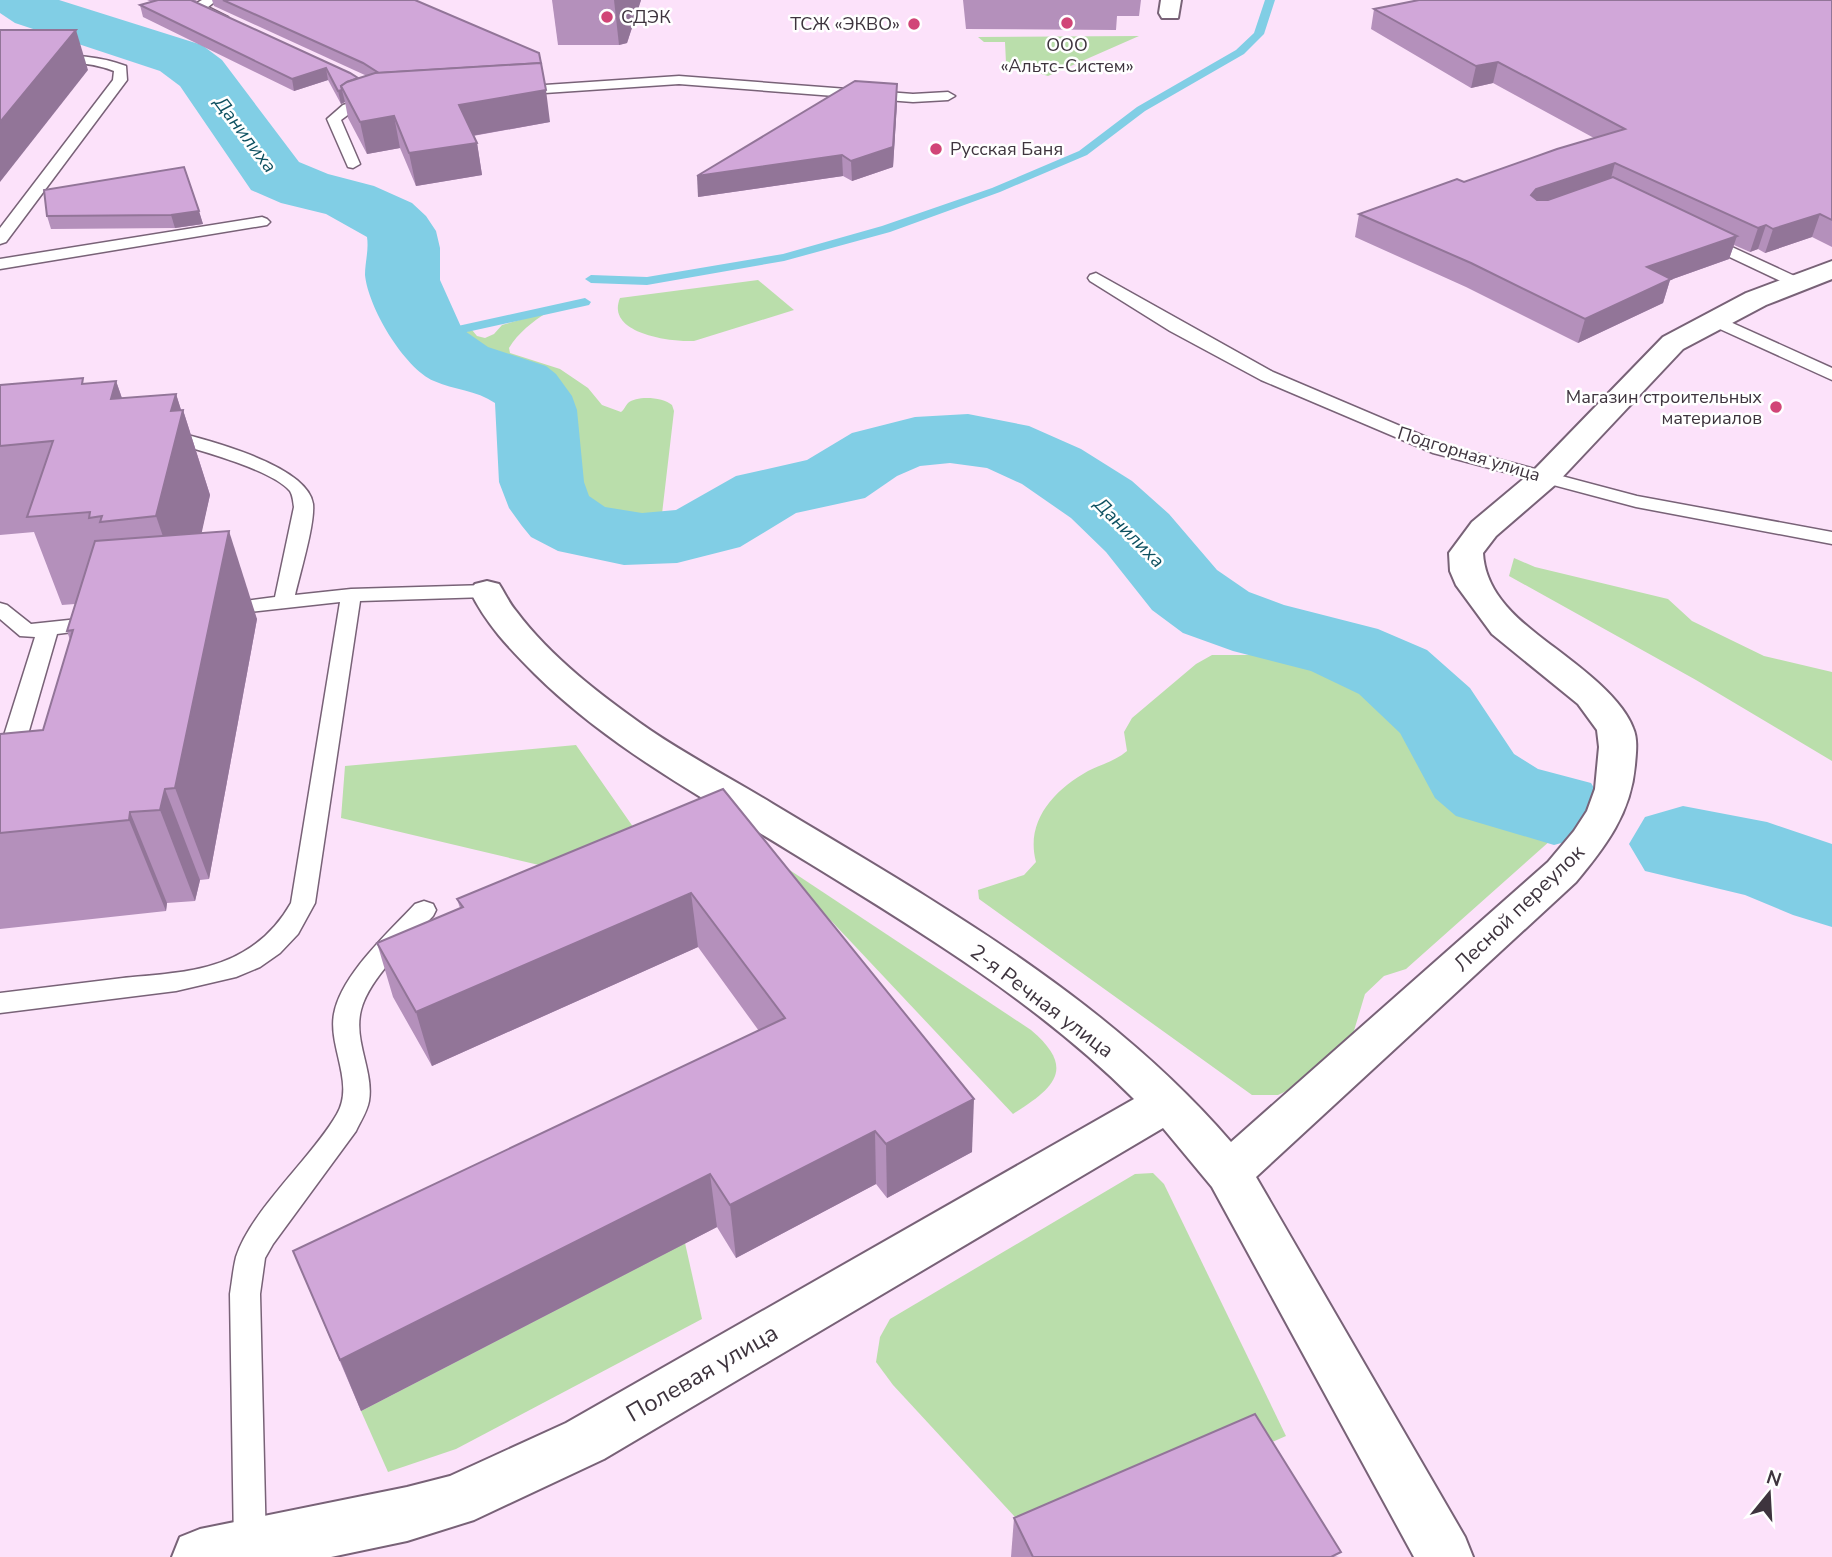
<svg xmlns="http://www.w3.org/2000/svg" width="1832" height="1557" viewBox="0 0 1832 1557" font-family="'Nunito Sans',sans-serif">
  <rect width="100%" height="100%" fill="#fce2fa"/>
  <g fill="#badeab">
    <path d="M1139,36L1048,76L1006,63L1005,42H984L978,37Z"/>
    <path d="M758,280L794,310L694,341C672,342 605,334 620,298Z"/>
    <path d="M548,312C533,321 518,333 509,348L510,353L560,369L588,388L602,405L621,412C624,410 625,406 628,403C637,395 663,397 672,405L674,411L660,531C645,539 624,532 608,529C545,515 546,480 544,425C543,416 544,401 538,394C516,363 464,375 440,345V340L472,330L477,336L485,338L494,334L502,325Z"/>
    <path d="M1514,558L1535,567L1668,599L1692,621L1764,656L1832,672V761L1696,680L1509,576Z"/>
    <path d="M1297,649C1338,661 1387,670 1415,706C1438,736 1450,773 1484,794C1506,808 1548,809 1562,824L1560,832L1406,969L1384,976L1365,994L1353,1034L1335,1054L1295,1087L1278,1095H1252L979,899L978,890L1024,875L1036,862C1025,821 1054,790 1088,771C1102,764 1115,761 1127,751L1124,732L1132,718L1196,664L1212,655H1256L1278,650Z"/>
    <path d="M576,745L652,854L560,891L539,865L341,818L345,766Z"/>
    <path d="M773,859L1031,1030C1077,1069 1054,1088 1013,1114Z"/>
    <path d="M1153,1173L1164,1184L1286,1436L1040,1544L893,1385L876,1362L880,1337L890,1319L1135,1174Z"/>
    <path d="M685,1243L702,1319L456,1449L388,1472L361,1411Z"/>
  </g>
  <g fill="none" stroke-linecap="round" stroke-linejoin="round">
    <g fill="#81cee5" fill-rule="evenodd">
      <path d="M1265,0H1275L1264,34L1244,54L1145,111L1087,155L1000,192L890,232L784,261L647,285L591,283L585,279L591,275L647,277L783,254L882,226L992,188L1079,151L1137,107L1236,50L1254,33Z"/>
      <path d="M585,298L591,302L589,305L426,341L420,337L426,333Z"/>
    </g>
    <g fill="#81cee5" fill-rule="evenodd">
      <path d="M0,0H59L202,45L222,60L299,162L328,174L374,186L412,203L426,216L436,231L440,248V280L462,329L488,347L546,366L556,374L572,396L577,410L584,482L589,496L605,507L642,513L676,510L736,476L807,460L852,433L915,417L968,414L1029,426L1081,449L1132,481L1169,514L1217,570L1249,592L1284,605L1378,629L1427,650L1470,688L1514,754L1538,769L1591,783L1607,809L1591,835L1554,845L1456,816L1435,798L1400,733L1359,694L1311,671L1233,651L1183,633L1152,610L1106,552L1071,518L1022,484L987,468L950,463L920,466L897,476L865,498L796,513L740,547L677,563L624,565L558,551L531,537L522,526L509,508L499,482L495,403C476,390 454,390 434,381C404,368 368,307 365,275C365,262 369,250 367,237L326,214L281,203L251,190L180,86L160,71L15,23L0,13Z"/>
      <path d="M1683,806L1767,822L1832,844V927L1793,915L1745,895L1645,871L1629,844L1645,817Z"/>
    </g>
    <g stroke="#786277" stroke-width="3">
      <g id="lane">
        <path d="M202,0H217L208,7L228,17V23H220L195,10V4Z"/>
        <path d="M45,55C73,55 100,56 126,66L127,80L6,242L0,244V228L113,80L114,71C79,57 37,63 0,65V57Z"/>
        <path d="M679,76L913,94L948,92L955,96L948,100L913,102L679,84L515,95L508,91L515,87Z"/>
        <path d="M373,96L378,97V103L353,111L341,120L360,164L353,168L348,167L327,119L343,105Z"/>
        <path d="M262,217L267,219L270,222L267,225L0,269V259Z"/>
        <path d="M1706,235L1801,279L1803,282L1795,287L1789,285L1700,243L1698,240L1700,237Z"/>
        <path d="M1096,273L1273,372L1445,445L1637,496L1832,532V544L1636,507L1433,453L1261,380L1170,331L1090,281L1088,278L1090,275Z"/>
        <path d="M1717,316L1832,368V380L1711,325L1709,321L1711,317Z"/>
        <path d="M163,429C198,437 308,464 313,504C315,524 300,573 295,595L351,589L487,585L494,587L497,591L494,595L487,597L360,601L315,903L298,934L280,953L260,967L236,977L176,991L0,1013V993C41,988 82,983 123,978C162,974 208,973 243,952C264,940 279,924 291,903L340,602L222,615L215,613L212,609L215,605L275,597L294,507C293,501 293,496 290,491C271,468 187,447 157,438L154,434L157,430Z"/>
        <path d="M0,603L7,605L31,624L97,617L104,618L107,623L104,628L57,634L24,748L8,766L0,769V748L35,637L20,636L0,619Z"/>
        <path d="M424,901L433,904L436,910L433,916C410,941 369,978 361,1010C353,1041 374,1071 369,1101C367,1112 360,1122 356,1131L273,1244L265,1258L260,1294L266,1546L262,1557H238L234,1546L230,1294C232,1282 233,1269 236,1257C251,1210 312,1158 337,1114C355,1083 328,1047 334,1014C341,975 389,932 415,904Z"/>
      </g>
    </g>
    <g stroke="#786277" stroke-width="4">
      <g id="street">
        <path d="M1161,0H1181L1178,18H1162L1159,13Z"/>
        <path d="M1832,261V279L1766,305L1683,349L1555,485L1496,536L1483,553C1485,589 1511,614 1538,635C1567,658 1620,693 1633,728C1638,739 1636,753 1635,765C1631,813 1606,846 1576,882L1256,1177L1465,1537L1473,1557H1414L1212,1187L1163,1128L604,1459L474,1520L407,1541L331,1557H172L180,1537L200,1529L407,1487L450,1476L566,1423L1134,1099C1034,999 910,925 791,852C702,797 610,748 535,674C509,648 486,624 470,591L475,584L487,581L499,584C505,593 509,603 516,611C551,658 603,697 650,730C690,757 732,779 773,804C936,902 1106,997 1231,1142L1548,862L1574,831L1587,811L1595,789L1599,747L1597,730L1578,704L1492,634L1456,585L1450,571L1449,553L1472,522L1533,471L1663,337L1746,293Z"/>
      </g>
    </g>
    <use href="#lane" fill="#fff" fill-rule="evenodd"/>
    <use href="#street" fill="#fff" fill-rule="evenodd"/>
  </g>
  <g fill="#b490bb">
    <path d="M147,0H197L194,2L358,78L367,76L214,6L212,0H415L550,122L473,136L477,143L482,175L416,186L400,148L367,154L348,118L345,102L341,104L328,80L294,91L143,17L140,5L152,2Z"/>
    <path d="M552,0H641L627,43L619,45H558Z"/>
    <path d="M963,0H1141L1139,16H1117L1116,30L966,29Z"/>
    <path d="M1832,0V247L1812,237L1765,253L1758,249L1750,252L1734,245L1729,259L1670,280L1663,303L1578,343L1466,287L1355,237L1359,214L1464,182L1594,138L1493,83L1471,88L1371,29L1374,9Z"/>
    <path d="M897,84V103L893,167L852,181L843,176L698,197Z"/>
    <path d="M184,167L203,224L175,228L51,229L47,216Z"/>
    <path d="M116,381L122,398L176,394L181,410H183L210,495L201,533L257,619L209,879L200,880L195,901L167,903L166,911L0,929V734L43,730L70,640L67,631L75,604L62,605L34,532L0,535V385L85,384Z"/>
    <path d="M723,789L972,1152L887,1198L876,1184L736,1258L717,1227L361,1411L293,1251L759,1031L698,947L432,1066L393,997L377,943L460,908L457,899Z"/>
    <path d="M1014,1518L1339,1557H1011Z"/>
  </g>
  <g fill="#927598">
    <path d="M614,0H641L627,43L619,45Z"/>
    <path d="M76,30L88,70L0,182V122Z"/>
    <path d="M1498,62L1493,83L1471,88L1476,66Z"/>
    <path d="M326,68L328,80L294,91L292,79Z"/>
    <path d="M897,84V103L893,167L852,181L851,161Z"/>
    <path d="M342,90L345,102L341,104L338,91Z"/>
    <path d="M546,90L550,122L465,137L459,105Z"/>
    <path d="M394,116L400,148L367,154L360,122Z"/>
    <path d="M477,143L482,175L416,186L409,153Z"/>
    <path d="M842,155L843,176L698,197L697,176Z"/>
    <path d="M1615,163L1609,186L1530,213L1531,195L1536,189Z"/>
    <path d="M199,211L203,224L175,228L171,215Z"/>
    <path d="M1820,214L1812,237L1765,253L1773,229Z"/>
    <path d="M1766,225L1758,249L1750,252L1758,228Z"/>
    <path d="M1737,236L1729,259L1670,280L1663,303L1578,343L1585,319L1647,267Z"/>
    <path d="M116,381L145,466L111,399Z"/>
    <path d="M176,394L182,413L183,410L210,495L186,604L156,516L171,411Z"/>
    <path d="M229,531L257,619L209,879L175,788Z"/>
    <path d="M165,789L200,880L195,901L160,810Z"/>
    <path d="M130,812L167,903L166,911L129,820Z"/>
    <path d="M691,893L698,947L432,1066L416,1012Z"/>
    <path d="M974,1099L972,1152L887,1198L886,1144Z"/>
    <path d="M875,1131L876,1184L736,1258L730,1205Z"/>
    <path d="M710,1174L717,1227L361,1411L340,1360Z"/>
  </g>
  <g fill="#d1a7d9" stroke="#927598" stroke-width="2">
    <path d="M158,0H191L350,73L358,78L347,82L341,86L342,90L338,91L326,68L292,79L140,5Z"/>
    <path d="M223,0H415L539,53L541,63L379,73L363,63Z"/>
    <path d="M1419,0H1832V220L1820,214L1773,229L1766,225L1758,228L1615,163L1536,189L1531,195L1537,200H1548L1613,177L1737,236L1647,267L1671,279L1585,319L1471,263L1359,214L1457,179L1464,182L1557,149L1625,129L1498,62L1476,66L1374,9Z"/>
    <path d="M0,30H76L0,122Z"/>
    <path d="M541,63L546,90L459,105L477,143L409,153L394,116L360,122L341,86L347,82L375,73Z"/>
    <path d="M855,81L897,84L893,147L851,161L842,155L697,176Z"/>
    <path d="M184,167L199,211L171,215L47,216L44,190Z"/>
    <path d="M83,378L82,384L116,381L111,399L176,394L171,411L183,410L156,516L100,522L102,516L89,518L90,512L27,517L53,441L0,446V385Z"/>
    <path d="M229,531L175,788L165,789L160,810L130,812L129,820L0,833V734L43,730L73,630L67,631L95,541Z"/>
    <path d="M723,789L974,1099L886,1144L875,1131L730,1205L710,1174L340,1360L293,1251L785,1018L691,893L416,1012L377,943L463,907L457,899Z"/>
    <path d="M1255,1414L1341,1552L1331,1557H1033L1014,1518Z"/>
  </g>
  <g fill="#d14577" stroke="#fff" stroke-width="2.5">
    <circle cx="607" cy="17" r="7"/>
    <circle cx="1067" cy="23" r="7"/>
    <circle cx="914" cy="24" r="7"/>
    <circle cx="936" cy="149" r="7"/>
    <circle cx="1776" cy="407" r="7"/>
  </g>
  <g text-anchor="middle" stroke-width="5" stroke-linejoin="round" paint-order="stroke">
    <g font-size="18" fill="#3e343e" stroke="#fff" text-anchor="start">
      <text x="621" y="23">СДЭК</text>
      <text x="900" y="30" text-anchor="end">ТСЖ «ЭКВО»</text>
      <text x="1067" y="51" text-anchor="middle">ООО<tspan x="1067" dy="21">«Альтс-Систем»</tspan></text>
      <text x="950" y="155">Русская Баня</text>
      <text x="1762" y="403" text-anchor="end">Магазин строительных<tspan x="1762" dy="21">материалов</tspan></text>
    </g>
    <g font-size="18" fill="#3e343e" stroke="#fff">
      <text transform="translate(1469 454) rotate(17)" y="6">Подгорная улица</text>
    </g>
    <g font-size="19" font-style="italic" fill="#0e5161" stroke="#fff">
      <text transform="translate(246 134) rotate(53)" y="7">Данилиха</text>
      <text transform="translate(1130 532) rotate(45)" y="7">Данилиха</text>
    </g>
    <g font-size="21" fill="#3e343e" stroke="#fff">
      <text transform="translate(1519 908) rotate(-44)" y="7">Лесной переулок</text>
      <text transform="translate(1042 1001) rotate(37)" y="7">2-я Речная улица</text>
    </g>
    <g font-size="24" fill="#3e343e" stroke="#fff">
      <text transform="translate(702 1373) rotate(-30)" y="8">Полевая улица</text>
    </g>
  </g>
  <g transform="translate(1769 1494) rotate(18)" stroke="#ffffff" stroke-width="5" paint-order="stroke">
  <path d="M0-5L12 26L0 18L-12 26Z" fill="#3e343e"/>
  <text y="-10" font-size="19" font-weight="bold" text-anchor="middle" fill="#3e343e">N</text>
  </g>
</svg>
